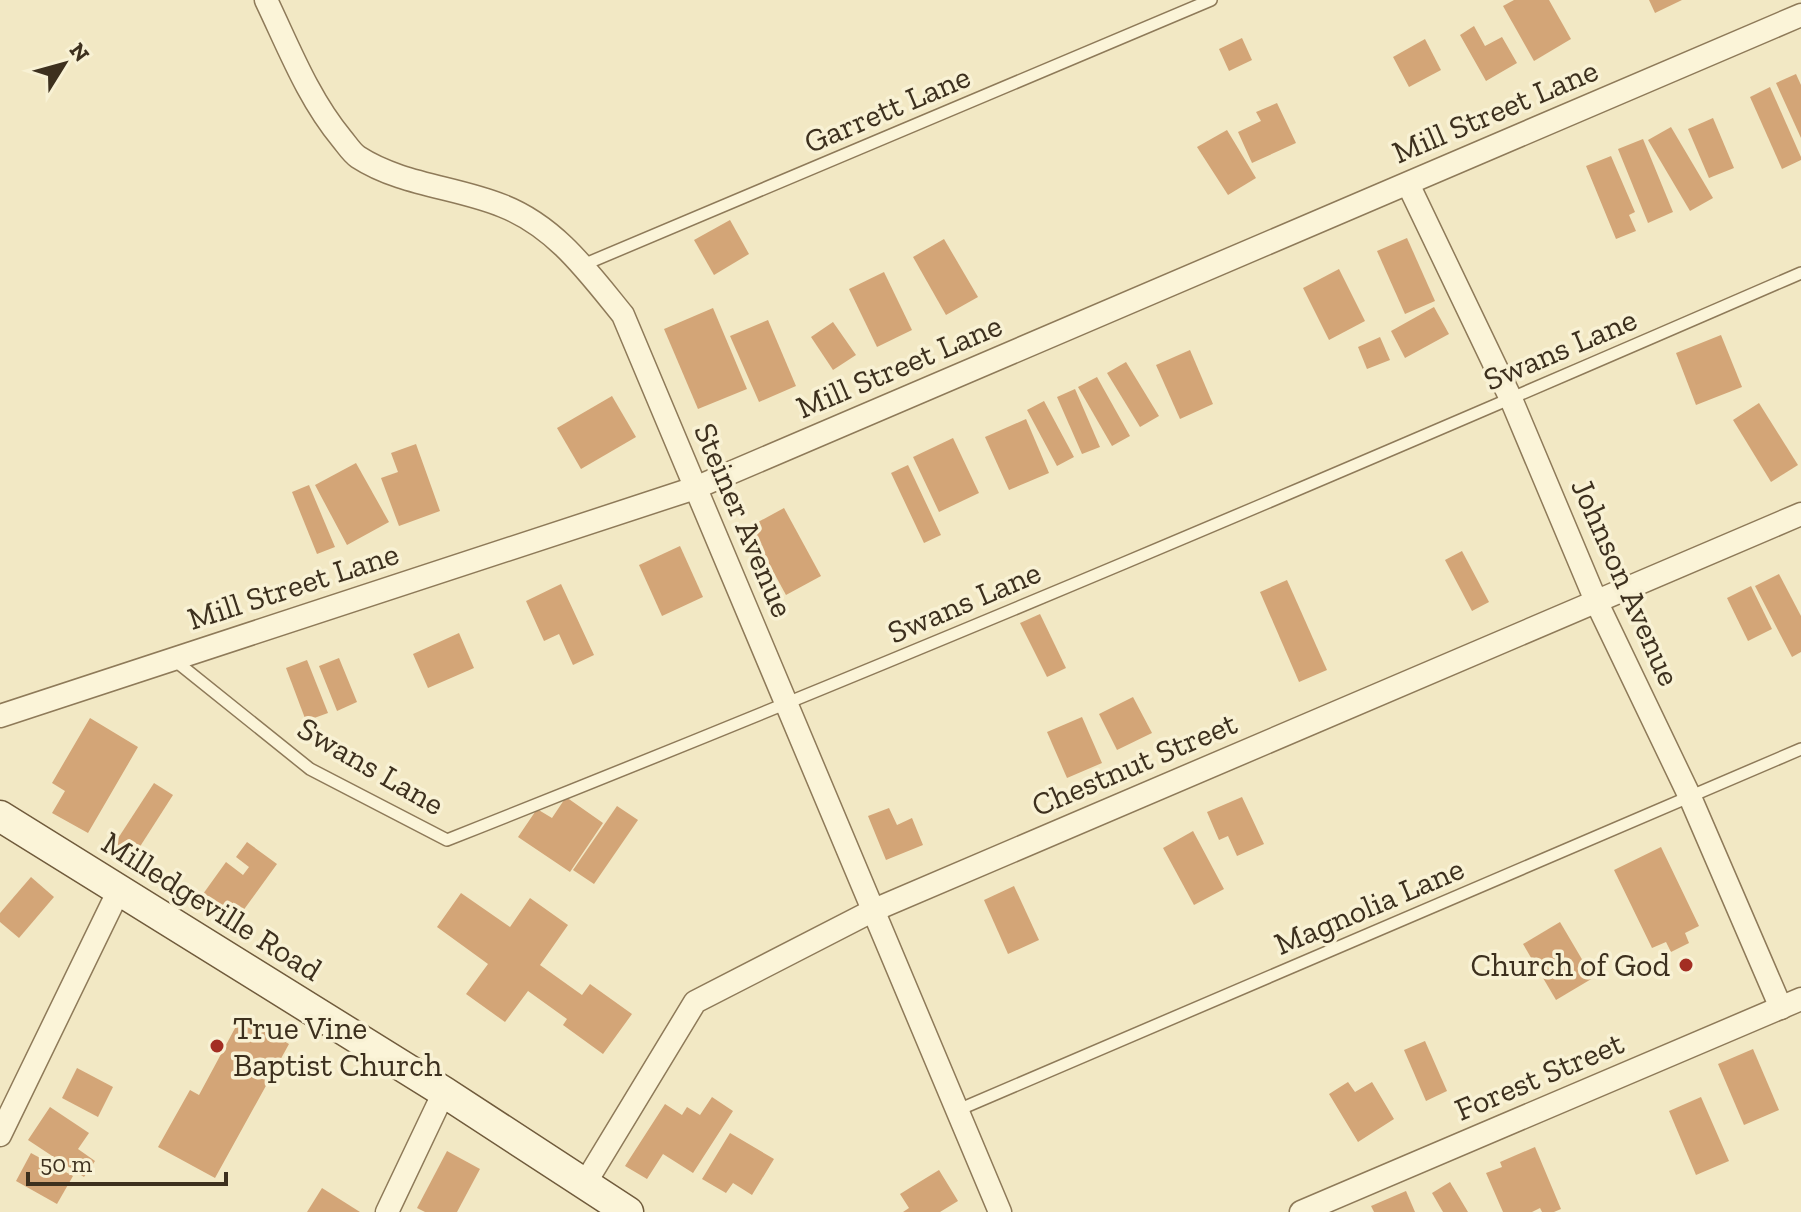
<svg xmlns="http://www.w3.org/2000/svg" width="1801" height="1212" viewBox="0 0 1801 1212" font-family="'Zilla Slab',serif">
  <rect width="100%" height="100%" fill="#f2e8c4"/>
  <g fill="#d3a577">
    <path d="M1514,0H1549L1571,39L1534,61L1503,6Z"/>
    <path d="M1649,0H1682L1655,13Z"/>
    <path d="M1474,26L1485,46L1502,37L1517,63L1486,81L1460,35Z"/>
    <path d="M1242,38L1252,60L1229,71L1219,49Z"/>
    <path d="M1425,39L1441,70L1409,87L1393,57Z"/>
    <path d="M1796,74L1801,85V138L1776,83Z"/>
    <path d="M1770,87L1801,157V160L1782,169L1750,97Z"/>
    <path d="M1277,103L1296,143L1252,163L1238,132L1261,121L1256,112Z"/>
    <path d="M1713,118L1734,168L1709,178L1688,129Z"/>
    <path d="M1671,127L1713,198L1690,211L1648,140Z"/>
    <path d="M1227,130L1256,178L1228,195L1197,147Z"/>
    <path d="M1643,139L1673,212L1648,223L1618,149Z"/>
    <path d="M1611,156L1635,212L1629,215L1636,231L1616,239L1586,166Z"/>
    <path d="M730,220L749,254L714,275L694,240Z"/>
    <path d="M1407,238L1435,301L1405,314L1377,251Z"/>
    <path d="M944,239L978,297L946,315L913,257Z"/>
    <path d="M1339,269L1365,321L1329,340L1303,288Z"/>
    <path d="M884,272L912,330L877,347L849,289Z"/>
    <path d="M1434,307L1449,334L1405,358L1391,331Z"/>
    <path d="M713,308L747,389L698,409L664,329Z"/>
    <path d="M768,320L796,386L759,402L730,336Z"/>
    <path d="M833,322L856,355L833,370L811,337Z"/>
    <path d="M1721,335L1742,387L1696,405L1676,353Z"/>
    <path d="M1380,337L1390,360L1367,369L1358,347Z"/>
    <path d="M1190,350L1213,404L1180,419L1156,365Z"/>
    <path d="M1126,362L1159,416L1140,427L1107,373Z"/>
    <path d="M1097,377L1130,436L1112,446L1078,387Z"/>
    <path d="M1075,389L1100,447L1082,454L1057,397Z"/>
    <path d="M612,396L636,437L581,469L557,428Z"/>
    <path d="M1044,401L1074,457L1057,466L1027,410Z"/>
    <path d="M1759,403L1798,465L1771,482L1733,420Z"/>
    <path d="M1026,419L1049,473L1009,490L985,437Z"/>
    <path d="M953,438L979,493L939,512L913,457Z"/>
    <path d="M416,444L440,511L399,526L381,478L398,472L391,453Z"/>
    <path d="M356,463L389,522L347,545L315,485Z"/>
    <path d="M908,465L941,535L924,543L891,473Z"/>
    <path d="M309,485L335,547L317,554L292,492Z"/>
    <path d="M784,508L821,576L786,595L749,527Z"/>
    <path d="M680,546L703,597L662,616L639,565Z"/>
    <path d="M1462,551L1489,602L1472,611L1445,560Z"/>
    <path d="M1779,574L1801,616V652L1792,657L1755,586Z"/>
    <path d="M1287,580L1327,670L1299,682L1260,592Z"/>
    <path d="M561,584L594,655L573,665L559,634L544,641L526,601Z"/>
    <path d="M1751,586L1772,629L1748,641L1727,598Z"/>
    <path d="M1040,614L1066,668L1047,677L1020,623Z"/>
    <path d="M459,633L474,668L428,688L413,654Z"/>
    <path d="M339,658L357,702L337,711L319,666Z"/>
    <path d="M307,660L328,713L306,721L286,668Z"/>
    <path d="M1133,697L1152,733L1117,750L1099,714Z"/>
    <path d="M1082,717L1102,763L1067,778L1047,732Z"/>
    <path d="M90,718L138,747L88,833L52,813L65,791L52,783Z"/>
    <path d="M154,783L173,795L132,859L113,846Z"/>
    <path d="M566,797L603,823L570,872L518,837L537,809L552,818Z"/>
    <path d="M1242,797L1264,844L1237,856L1228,836L1219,840L1207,812Z"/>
    <path d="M617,806L638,820L594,884L573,870Z"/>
    <path d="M889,808L897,825L912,818L923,845L886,860L868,816Z"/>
    <path d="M1193,831L1224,889L1194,905L1163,848Z"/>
    <path d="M247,842L277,864L237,919L203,894L226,862L243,875L249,867L236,857Z"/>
    <path d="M1661,847L1699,926L1685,933L1689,943L1671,952L1666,942L1652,948L1614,870Z"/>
    <path d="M31,877L54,897L19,938L0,922V913Z"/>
    <path d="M1014,886L1039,940L1008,954L984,900Z"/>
    <path d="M461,893L510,927L530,898L568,925L540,965L582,995L590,984L632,1014L603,1054L563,1025L567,1019L528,991L505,1022L466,994L488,964L437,927Z"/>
    <path d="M1560,922L1593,978L1556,1000L1523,944Z"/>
    <path d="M241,1017L289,1044L215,1178L158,1147L190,1090L199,1095Z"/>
    <path d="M1425,1041L1447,1091L1426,1101L1404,1050Z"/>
    <path d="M1753,1049L1779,1110L1744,1125L1718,1064Z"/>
    <path d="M77,1068L113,1087L98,1117L62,1098Z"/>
    <path d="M1348,1082L1355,1092L1372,1082L1394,1119L1358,1142L1329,1094Z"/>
    <path d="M712,1097L733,1111L693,1173L663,1154L647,1179L625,1166L665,1104L682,1115L687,1107L700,1115Z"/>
    <path d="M1701,1097L1729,1161L1696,1175L1669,1111Z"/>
    <path d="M50,1107L89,1133L78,1149L95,1161L84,1177L28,1140Z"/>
    <path d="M730,1133L774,1159L752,1195L733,1183L726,1193L702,1179Z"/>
    <path d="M1535,1147L1561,1209L1554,1212H1542L1540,1208L1532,1212H1503L1486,1173L1502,1167L1500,1162Z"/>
    <path d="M447,1151L480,1169L457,1212H425L417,1208Z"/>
    <path d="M31,1153L73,1176L57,1204L16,1181Z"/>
    <path d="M939,1170L958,1201L940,1212H903L909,1208L900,1194Z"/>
    <path d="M1450,1182L1468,1212H1443L1432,1193Z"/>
    <path d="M322,1188L360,1212H307Z"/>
    <path d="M1406,1191L1415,1212H1374L1371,1206Z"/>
  </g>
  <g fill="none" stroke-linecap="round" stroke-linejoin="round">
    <g stroke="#8e7a59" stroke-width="14">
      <g id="lane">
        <path d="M583,265L1211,0"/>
        <path d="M173,659L310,769L447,840C902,660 1352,468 1801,273"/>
        <path d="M958,1110L1801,749"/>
      </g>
    </g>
    <g stroke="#8e7a59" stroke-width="25">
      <g id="street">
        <path d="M266,0C289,48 308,98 342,139C347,145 352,153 358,157C401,185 457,187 503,206C556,227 588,272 623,315L1000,1212"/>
        <path d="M1408,184L1511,399L1596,601L1690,797L1781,1008"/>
        <path d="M0,716L695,488L1801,15"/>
        <path d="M0,1135L119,890"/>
        <path d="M584,1185L695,1002L874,910L1801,514"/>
        <path d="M387,1212L444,1092"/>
        <path d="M1301,1212L1801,999"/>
      </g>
    </g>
    <g stroke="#705b3c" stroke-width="33">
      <path id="secondary" d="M0,816L444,1092L628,1212"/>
    </g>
    <use href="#lane" stroke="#fbf4d8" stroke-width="11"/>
    <use href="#street" stroke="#fbf4d8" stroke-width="22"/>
    <use href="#secondary" stroke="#fbf4d8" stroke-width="30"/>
  </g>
  <g fill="#a32e23" stroke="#f8f1d4" stroke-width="3">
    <circle cx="1686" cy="965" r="8"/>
    <circle cx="217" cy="1046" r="8"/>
  </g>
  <g text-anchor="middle" stroke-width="7" stroke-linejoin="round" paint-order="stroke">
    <g font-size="32" fill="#3d301e" stroke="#f8f1d4">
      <text transform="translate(887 109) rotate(-23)" y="11">Garrett Lane</text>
      <text transform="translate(1495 111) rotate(-23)" y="11">Mill Street Lane</text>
      <text transform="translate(1560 349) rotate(-23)" y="11">Swans Lane</text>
      <text transform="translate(899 366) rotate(-23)" y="11">Mill Street Lane</text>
      <text transform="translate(744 520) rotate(67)" y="11">Steiner Avenue</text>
      <text transform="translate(1626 582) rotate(66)" y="11">Johnson Avenue</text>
      <text transform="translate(293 586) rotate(-18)" y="11">Mill Street Lane</text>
      <text transform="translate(964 602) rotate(-23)" y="11">Swans Lane</text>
      <text transform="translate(1134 764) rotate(-23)" y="11">Chestnut Street</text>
      <text transform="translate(371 766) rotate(30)" y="11">Swans Lane</text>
      <text transform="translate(212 906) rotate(32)" y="11">Milledgeville Road</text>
      <text transform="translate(1369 906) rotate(-23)" y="11">Magnolia Lane</text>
      <text transform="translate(1539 1076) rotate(-23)" y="11">Forest Street</text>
    </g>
    <g font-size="32" fill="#3d301e" stroke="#f8f1d4" text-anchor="end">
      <text x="1670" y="976">Church of God</text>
      <text x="233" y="1039" text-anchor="start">True Vine<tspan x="233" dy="37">Baptist Church</tspan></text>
    </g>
  </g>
  <g transform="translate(64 64) rotate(53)" stroke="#f8f1d4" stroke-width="6" paint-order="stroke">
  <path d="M0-6L14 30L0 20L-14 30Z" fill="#3d301e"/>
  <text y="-12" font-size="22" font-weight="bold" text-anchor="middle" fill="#3d301e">N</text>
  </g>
  <path d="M28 1172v12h198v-12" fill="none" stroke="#3d301e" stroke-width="4"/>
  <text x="40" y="1172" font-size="24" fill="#3d301e" stroke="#f8f1d4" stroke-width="6" paint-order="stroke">50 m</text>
</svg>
